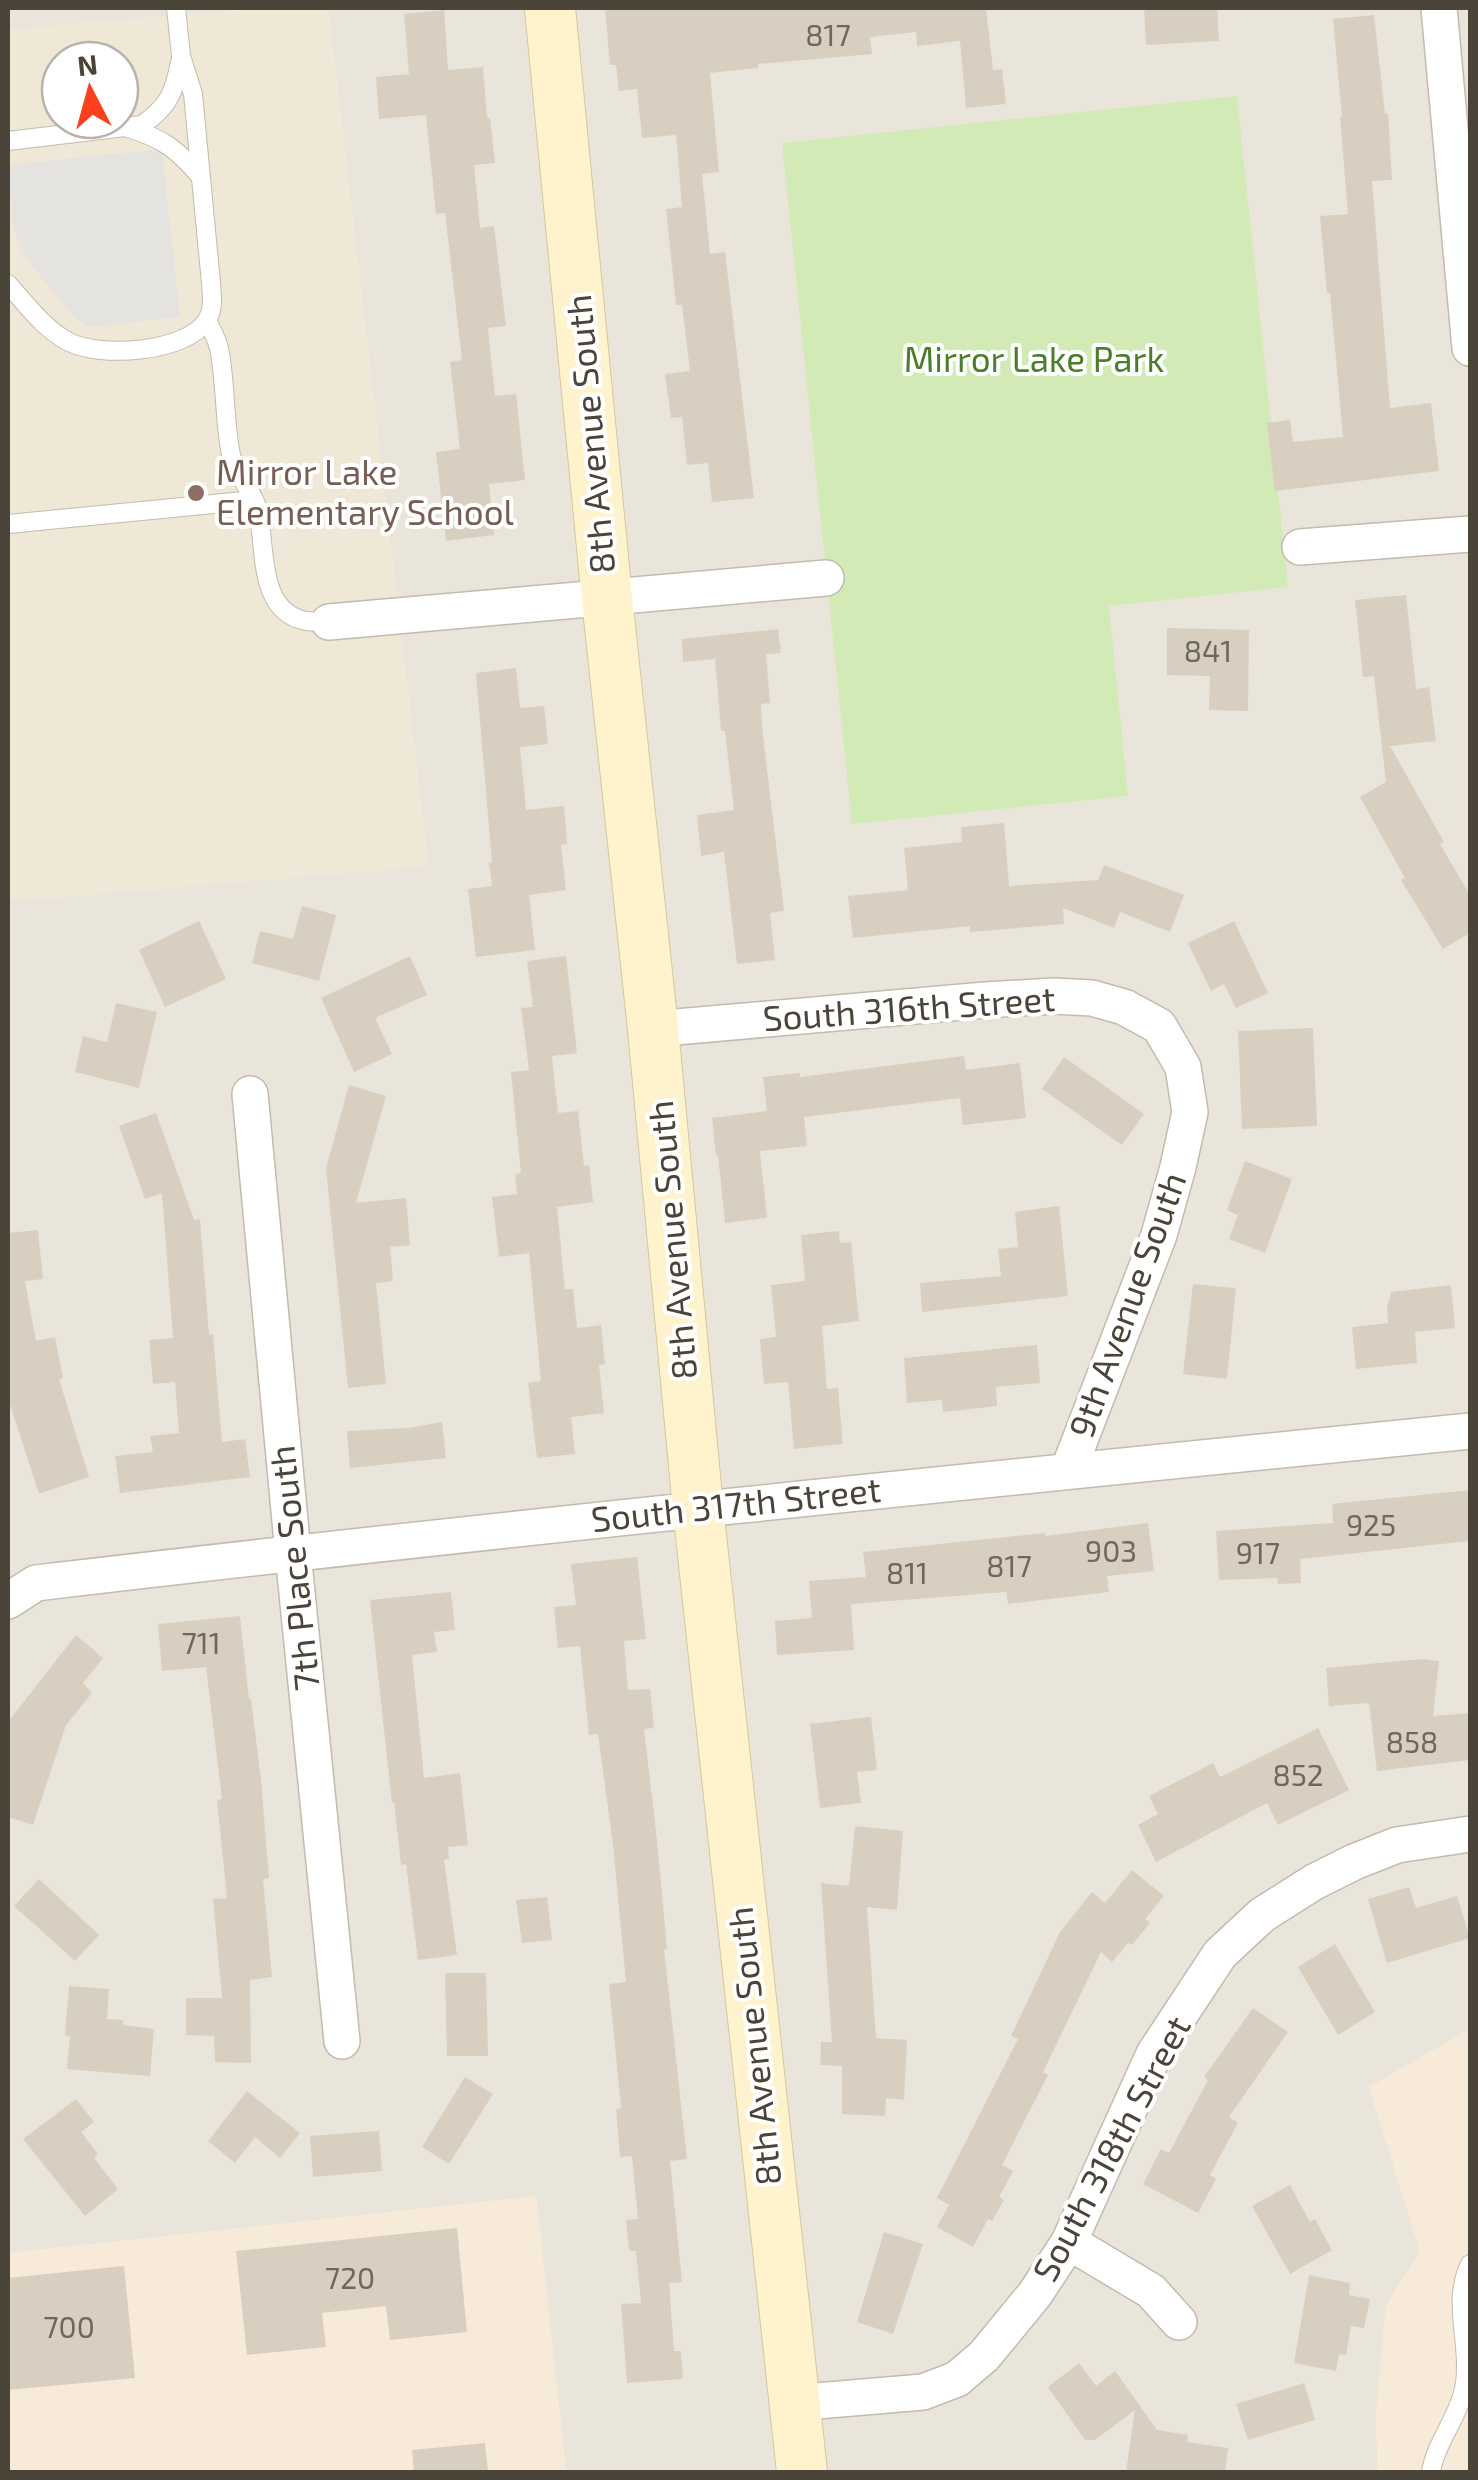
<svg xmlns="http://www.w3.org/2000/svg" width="1478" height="2480" viewBox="0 0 1478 2480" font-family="'Exo 2',sans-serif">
  <rect width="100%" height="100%" fill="#f6f3ec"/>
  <g fill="#eae5da">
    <path d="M8,8H262L8,30Z"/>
    <path d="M328,8H1470V1848L1469,1849L1470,2029L1369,2087L1420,2251L1386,2306L1376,2415L1378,2472H566L536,2197L8,2253V901L428,866Z"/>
  </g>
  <g fill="#f7ead8">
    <path d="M1470,2029V2472H1378L1376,2415L1386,2306L1420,2251L1369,2087Z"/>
    <path d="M536,2196L566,2472H8V2253Z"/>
  </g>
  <path fill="#efe8d6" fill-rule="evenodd" d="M262,8H328L428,866L8,901V30ZM60,60H120V120H60Z"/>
  <path fill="#d2eab5" d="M1237,96L1288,587L1109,606L1128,796L852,824L782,143Z"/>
  <path fill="#e5e3e0" d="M162,149L180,317L89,327L77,320L36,271L22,250L13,228L8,165Z"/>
  <g fill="#d8cfc1">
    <path d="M605,8H986L993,70L1002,69L1006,104L966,108L960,41L917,46L916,32L870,37L872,54L758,64V68L710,73L719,172L702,174L710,254L725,252L754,498L712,502L708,463L687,465L682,417L671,418L665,374L690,371L682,305H676L666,209L682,207L676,135L642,138L637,89L619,91L616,65H610Z"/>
    <path d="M1144,8H1217L1219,41L1146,45Z"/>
    <path d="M444,10L448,70L483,67L487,118H490L495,163L474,165L480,228L494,226L506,326L488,328L495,396L516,394L525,480L489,484L494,535L446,541L436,452L460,449L450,362L462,360L445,213L436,214L426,115L379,119L376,77L409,74L404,14Z"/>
    <path d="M1374,15L1385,114L1388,113L1392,180L1372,181L1390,408L1431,403L1439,471L1275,491L1267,423L1290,420L1293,442L1343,437L1330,293H1327L1320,216L1348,214L1340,117H1342L1333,19Z"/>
    <path d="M1406,595L1416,689L1429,687L1436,741L1390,746L1444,842L1440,844L1470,895V933L1443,949L1401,880L1405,878L1360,797L1386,782L1374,676L1363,677L1355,600Z"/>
    <path d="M1167,628L1249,630L1248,711L1209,710L1210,676L1167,675Z"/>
    <path d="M778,629L781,653L766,654L770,703L761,704L762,727L784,911L770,913L775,960L737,964L724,852L701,856L697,815L734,810L725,731H721L715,659L683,662L682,639Z"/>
    <path d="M516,668L520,708L544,706L548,744L520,747L526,810L564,806L567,844L561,845L566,890L529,895L535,950L476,957L468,889L492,886L489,863H492L476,673Z"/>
    <path d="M1004,823L1009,886L1098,880L1104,865L1184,895L1170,932L1120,912L1114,928L1063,908L1064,924L970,932V926L853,938L848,896L908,890L904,848L962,842L961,827Z"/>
    <path d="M302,906L336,915L319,981L252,963L260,931L293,939Z"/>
    <path d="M199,921L226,979L165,1007L139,950Z"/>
    <path d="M1234,921L1268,993L1236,1008L1224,984L1211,991L1188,943Z"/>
    <path d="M410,956L427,995L375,1018L392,1054L354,1072L321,998Z"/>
    <path d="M566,956L577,1053L552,1056L558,1113L578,1111L584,1166L589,1165L593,1202L557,1207L565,1289H573L577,1328L601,1325L605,1364L599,1365L604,1413L571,1417L575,1454L537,1458L528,1383L541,1381L529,1253L499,1257L492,1197L517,1194L515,1174L521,1173L511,1072L529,1070L521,1008L533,1007L527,961Z"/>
    <path d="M116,1003L157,1012L139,1088L75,1072L83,1036L107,1042Z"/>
    <path d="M1313,1028L1317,1126L1242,1129L1238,1031Z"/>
    <path d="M964,1056L966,1070L1020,1063L1026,1118L963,1125L960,1098L804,1117L807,1146L760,1151L767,1218L725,1223L718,1155L716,1156L712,1118L767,1111L763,1077L800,1073V1077Z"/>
    <path d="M1064,1057L1144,1114L1122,1145L1042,1089Z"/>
    <path d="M349,1085L386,1096L356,1203L406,1198L410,1245L390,1247L393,1281L376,1283L386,1384L348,1388L326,1168Z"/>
    <path d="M156,1113L194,1220L200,1219L209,1335L213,1334L222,1442L245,1439L250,1477L120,1493L115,1456L153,1452L150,1436L179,1433L175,1382L153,1384L149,1340L173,1338L162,1193L145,1199L119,1126Z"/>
    <path d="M1245,1161L1292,1179L1265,1253L1229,1239L1238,1215L1227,1210Z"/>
    <path d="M1059,1206L1068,1296L922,1312L920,1283L1001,1276L998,1249L1018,1247L1015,1212Z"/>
    <path d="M38,1230L43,1279L25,1281L36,1341L55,1337L63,1378L59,1379L89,1477L39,1494L8,1398V1233Z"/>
    <path d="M839,1231L840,1243L851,1242L859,1321L822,1326L827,1389L838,1388L843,1444L794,1449L788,1382L764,1384L760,1339L776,1337L771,1285L805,1281L801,1235Z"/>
    <path d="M1193,1284L1236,1288L1227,1379L1183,1374Z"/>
    <path d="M1451,1285L1455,1328L1415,1332L1417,1363L1356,1369L1352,1327L1388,1323L1387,1308L1391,1292Z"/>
    <path d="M1037,1345L1040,1383L996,1387L997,1406L943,1412L942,1400L907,1403L904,1358Z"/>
    <path d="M442,1422L446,1458L350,1468L347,1431L409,1428Z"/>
    <path d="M1470,1490V1541L1300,1559L1301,1583L1278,1584L1277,1578L1219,1580L1216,1531L1333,1523L1332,1504Z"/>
    <path d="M1148,1523L1154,1571L1107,1576L1109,1592L1008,1604L1006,1592L851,1604L854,1650L777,1655L775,1621L812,1618L809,1581L866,1577L863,1552L1045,1533V1536Z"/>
    <path d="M637,1557L646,1639L624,1641L628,1690L650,1689L654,1728L644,1729L657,1840L667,1949H664L687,2159L670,2161L682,2282L669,2283L674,2351H681L683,2379L627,2383L621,2304L641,2303L636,2251H629L626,2220L638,2219L632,2156L620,2157L616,2109L621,2108L609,1984L626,1982L613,1845L598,1734L589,1735L580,1646L558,1648L554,1607L576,1605L571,1564Z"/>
    <path d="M451,1592L455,1630L434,1632L437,1652L412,1655L424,1778L460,1773L468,1845L448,1847L449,1859L444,1860L457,1955L418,1960L406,1864L401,1865L394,1802L392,1803L370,1600Z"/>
    <path d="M240,1616L249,1699H251L261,1780L269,1878L263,1879L272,1977L250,1980L251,2063L215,2062L214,2036L186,2035V1998H222L213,1899L227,1898L217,1800L222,1799L206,1667L162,1671L158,1624Z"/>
    <path d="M76,1635L103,1658L83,1683L92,1693L66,1725L33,1825L8,1817V1722Z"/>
    <path d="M1422,1659L1439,1661L1433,1716L1470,1713V1760L1377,1771L1369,1703L1329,1706L1326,1668Z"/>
    <path d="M871,1717L877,1770L857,1772L861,1803L820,1808L810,1724Z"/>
    <path d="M1318,1728L1349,1790L1278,1825L1267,1803L1156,1862L1138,1825L1158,1814L1149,1796L1213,1763L1220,1777Z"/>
    <path d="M855,1826L903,1831L897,1910L867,1907L876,2038L907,2040L904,2100L886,2098L885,2116L842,2114V2066L820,2065L821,2042H832L821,1883L849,1886Z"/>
    <path d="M1132,1870L1164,1896L1145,1919L1150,1923L1132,1945L1128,1943L1112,1962L1101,1952L1043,2072L1048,2075L1002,2165L1013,2171L999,2197L1004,2200L992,2221L988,2219L973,2247L937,2227L949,2205L937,2198L1018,2039L1011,2036L1060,1932L1092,1892L1105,1903Z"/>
    <path d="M39,1879L99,1935L75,1961L14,1906Z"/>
    <path d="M1409,1887L1416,1908L1457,1896L1470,1938L1387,1963L1368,1899Z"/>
    <path d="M547,1897L552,1940L522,1943L516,1900Z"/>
    <path d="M1335,1944L1375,2012L1338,2035L1298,1967Z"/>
    <path d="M445,1973H486L488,2056H447Z"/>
    <path d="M69,1986L109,1989L107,2019L123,2020V2025L154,2029L150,2076L67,2069L70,2036H65Z"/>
    <path d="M1253,2008L1288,2032L1229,2117L1238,2123L1210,2175L1216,2179L1198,2213L1143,2184L1161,2149L1169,2153L1208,2080L1204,2077Z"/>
    <path d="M465,2077L493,2094L449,2164L422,2147Z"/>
    <path d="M247,2091L300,2133L280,2158L255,2137L235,2163L208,2141Z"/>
    <path d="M76,2099L94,2122L81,2132L98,2154L94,2158L118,2189L85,2216L23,2139Z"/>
    <path d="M379,2131L382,2171L313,2177L310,2136Z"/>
    <path d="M1290,2185L1310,2222L1315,2219L1332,2250L1290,2274L1252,2206Z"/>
    <path d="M457,2228L467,2332L390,2340L386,2306L322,2313L326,2347L247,2355L236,2251Z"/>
    <path d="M884,2232L923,2244L893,2334L857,2322Z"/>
    <path d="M124,2266L135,2378L8,2390V2278Z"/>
    <path d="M1309,2275L1350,2283L1349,2295L1370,2299L1364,2328L1351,2326L1346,2355L1339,2354L1336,2371L1294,2363Z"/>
    <path d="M1079,2363L1096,2386L1115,2371L1157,2430L1188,2435L1187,2442L1228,2448L1225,2472H1126L1135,2410L1095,2440H1085L1048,2387Z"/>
    <path d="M1304,2383L1315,2420L1248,2440L1236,2404Z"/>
    <path d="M485,2443L488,2472H414L412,2450Z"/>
  </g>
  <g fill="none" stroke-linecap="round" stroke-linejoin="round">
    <g stroke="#c2bbae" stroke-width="20">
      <g id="lane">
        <path d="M128,128C162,138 177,149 200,176"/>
        <path d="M8,141L142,125C169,106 174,93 180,62"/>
        <path d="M8,284C26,304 44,329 69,342C100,358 186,353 207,320C214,309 212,296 211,283L193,94L181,56L176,8"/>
        <path d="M207,320C211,329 217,339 219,348C226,383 224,420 231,455C235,476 253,489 258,510C266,546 257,612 306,621C314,622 322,621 329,622"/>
        <path d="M8,524L254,500"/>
        <path d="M1431,2472C1436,2441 1460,2416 1465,2383C1471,2343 1451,2302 1470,2264"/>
      </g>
    </g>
    <g stroke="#c2bbae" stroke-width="38">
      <g id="street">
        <path d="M1439,8L1470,348"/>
        <path d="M1300,547L1470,534"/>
        <path d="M329,622L826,578"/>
        <path d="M653,1029L985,1000L1053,996L1092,998L1124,1007L1159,1026L1183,1067L1190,1112L1178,1167L1159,1235L1068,1471"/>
        <path d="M250,1094L293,1553L342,2041"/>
        <path d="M8,1601L36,1583C513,1527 992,1479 1470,1431"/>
        <path d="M1069,2242L1151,2291L1179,2322"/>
        <path d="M793,2403L923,2392L957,2379L984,2356L1035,2294L1069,2242L1154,2054L1220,1954L1262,1915L1314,1882L1354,1862L1397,1845L1470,1834"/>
      </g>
    </g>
    <g stroke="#d6c79b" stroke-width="52">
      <path id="secondary" d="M550,8L607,599L653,1029L698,1508L802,2472"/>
    </g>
    <use href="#lane" stroke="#fff" stroke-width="18"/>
    <use href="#street" stroke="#fff" stroke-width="35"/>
    <use href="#secondary" stroke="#fff3cd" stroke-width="50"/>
  </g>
  <circle fill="#8d6e63" stroke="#fff" stroke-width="4" cx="196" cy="493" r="10"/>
  <g text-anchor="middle" stroke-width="8" stroke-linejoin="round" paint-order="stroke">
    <g font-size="30" fill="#6e675b">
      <text x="828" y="46">817</text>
      <text x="1208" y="662">841</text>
      <text x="1371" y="1536">925</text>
      <text x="1111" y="1562">903</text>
      <text x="1258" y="1564">917</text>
      <text x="1009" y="1577">817</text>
      <text x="907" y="1584">811</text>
      <text x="201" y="1654">711</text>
      <text x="1412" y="1753">858</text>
      <text x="1298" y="1786">852</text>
      <text x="350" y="2289">720</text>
      <text x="69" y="2338">700</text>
    </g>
    <g font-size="35" fill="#4a7f2a" stroke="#fff">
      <text x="1034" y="372">Mirror Lake Park</text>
    </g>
    <g font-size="35" fill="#4b4439" stroke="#fff">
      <text transform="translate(591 434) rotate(-95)" y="12">8th Avenue South</text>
      <text transform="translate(909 1009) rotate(-4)" y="12">South 316th Street</text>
      <text transform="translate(673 1240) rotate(-95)" y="12">8th Avenue South</text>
      <text transform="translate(1128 1305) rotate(-70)" y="12">9th Avenue South</text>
      <text transform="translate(736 1505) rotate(-6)" y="12">South 317th Street</text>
      <text transform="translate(295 1568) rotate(-96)" y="12">7th Place South</text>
      <text transform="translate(755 2046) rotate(-96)" y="12">8th Avenue South</text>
      <text transform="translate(1112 2149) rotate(-62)" y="12">South 318th Street</text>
    </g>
    <g font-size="35" fill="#785e54" stroke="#fff" text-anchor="start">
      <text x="216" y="485">Mirror Lake<tspan x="216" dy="40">Elementary School</tspan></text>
    </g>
  </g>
  <rect width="1478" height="2480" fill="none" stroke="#4b4439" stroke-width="20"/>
  <g transform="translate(90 90) rotate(354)"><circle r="48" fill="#ffffff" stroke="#b7b4b0" stroke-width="2.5"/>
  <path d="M0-8L18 38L0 25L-18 38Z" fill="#fc3f1d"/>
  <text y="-15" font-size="28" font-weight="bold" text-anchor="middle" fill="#4b4439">N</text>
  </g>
</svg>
